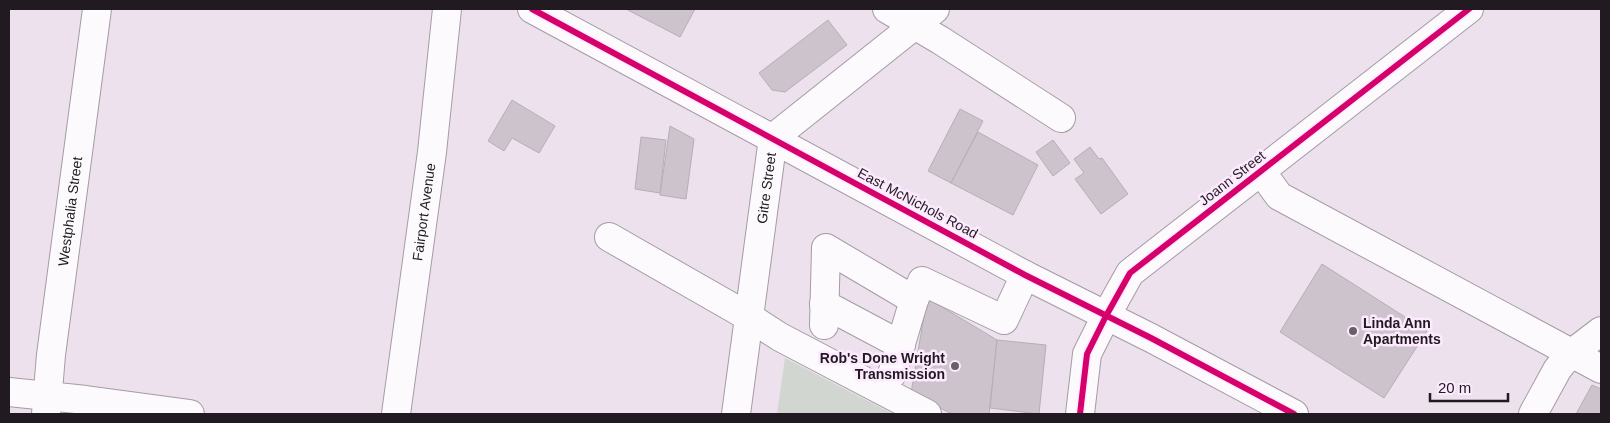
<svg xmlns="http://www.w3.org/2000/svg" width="1610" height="423" viewBox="0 0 1610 423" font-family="Arial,sans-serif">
  <rect width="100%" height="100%" fill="#ece1ec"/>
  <path fill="#d2d6d0" d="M785,358L893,414H777Z"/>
  <g fill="#cdc3cd" stroke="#b6aeb7">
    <path d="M626,9H695L680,37Z"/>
    <path d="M828,20L847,45L785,92L772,90L759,73Z"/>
    <path d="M512,100L555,126L539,153L512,138L504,151L488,141Z"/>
    <path d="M960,109L983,121L951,183L928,171Z"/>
    <path d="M670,126L694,139L686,199L660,195Z"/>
    <path d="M978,132L1038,165L1013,215L951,183Z"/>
    <path d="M641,137L666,140L660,193L635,189Z"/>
    <path d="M1053,140L1070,163L1053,176L1036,152Z"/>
    <path d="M1090,147L1099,159L1102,158L1128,194L1101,214L1075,179L1084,173L1074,159Z"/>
    <path d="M1322,264L1427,331L1384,398L1280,332Z"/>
    <path d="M927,298L997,340L989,414H952L911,393Z"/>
    <path d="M997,340L1046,345L1039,414L990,408Z"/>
    <path d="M1592,385L1601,389V414H1576Z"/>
  </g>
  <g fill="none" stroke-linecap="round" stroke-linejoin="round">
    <g stroke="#a49ca4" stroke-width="30">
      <g id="minor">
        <path d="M532,9L1025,275L1151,338L1294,414"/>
        <path d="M887,9L940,40L1061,118"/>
        <path d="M1261,171L1279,196L1601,369"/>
        <path d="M609,237L749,317L780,337L927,414"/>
        <path d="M824,304L901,345"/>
        <path d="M824,325L826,248L914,300"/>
        <path d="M892,374L914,300L922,281L1004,320L1025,275"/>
        <path d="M9,392L86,400L190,414"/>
        <path id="s1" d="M46,414L51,355L97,9"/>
        <path id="s2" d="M396,414L432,152L447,9"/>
        <path id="s3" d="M736,414L773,138L935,9"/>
        <path d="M1080,414L1087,354L1106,316L1130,273L1469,9"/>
        <path d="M1533,414L1557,370L1567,357L1601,331"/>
      </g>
    </g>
    <use href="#minor" stroke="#fcfafc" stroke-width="28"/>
    <g stroke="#fdeaff" stroke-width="9">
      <g id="cycleway">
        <path d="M532,9L1025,275L1151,338L1294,414"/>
        <path d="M1080,414L1087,354L1106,316L1130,273L1469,9"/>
      </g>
    </g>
    <use href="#cycleway" stroke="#d6006c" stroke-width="6"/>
  </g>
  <g fill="#686068" stroke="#fdeaff" stroke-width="2">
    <circle cx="1353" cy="331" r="5"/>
    <circle cx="955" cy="366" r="5"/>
  </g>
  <g text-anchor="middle" stroke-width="5" stroke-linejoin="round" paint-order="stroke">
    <g font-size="14" fill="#211a21" stroke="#fdeaff">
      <text transform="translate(1232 178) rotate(-38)" y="5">Joann Street</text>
      <text dy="5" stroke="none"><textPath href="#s3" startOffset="228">Gitre Street</textPath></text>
      <text transform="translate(918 203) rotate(28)" y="5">East McNichols Road</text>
      <text dy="5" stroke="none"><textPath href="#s1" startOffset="204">Westphalia Street</textPath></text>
      <text dy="5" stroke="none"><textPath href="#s2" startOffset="204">Fairport Avenue</textPath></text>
    </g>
    <g font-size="14" font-weight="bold" fill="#211a21" stroke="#fdeaff" text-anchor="start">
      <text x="1363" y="328">Linda Ann<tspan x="1363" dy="16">Apartments</tspan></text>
      <text x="945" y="363" text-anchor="end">Rob's Done Wright<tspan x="945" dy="16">Transmission</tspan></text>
    </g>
  </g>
  <rect width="1610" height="423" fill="none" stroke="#211a21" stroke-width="20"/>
  <path d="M1430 393v8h78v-8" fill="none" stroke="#211a21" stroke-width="2.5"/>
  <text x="1438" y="393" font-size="15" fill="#211a21" stroke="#fdeaff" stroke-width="4" paint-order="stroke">20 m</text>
</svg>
